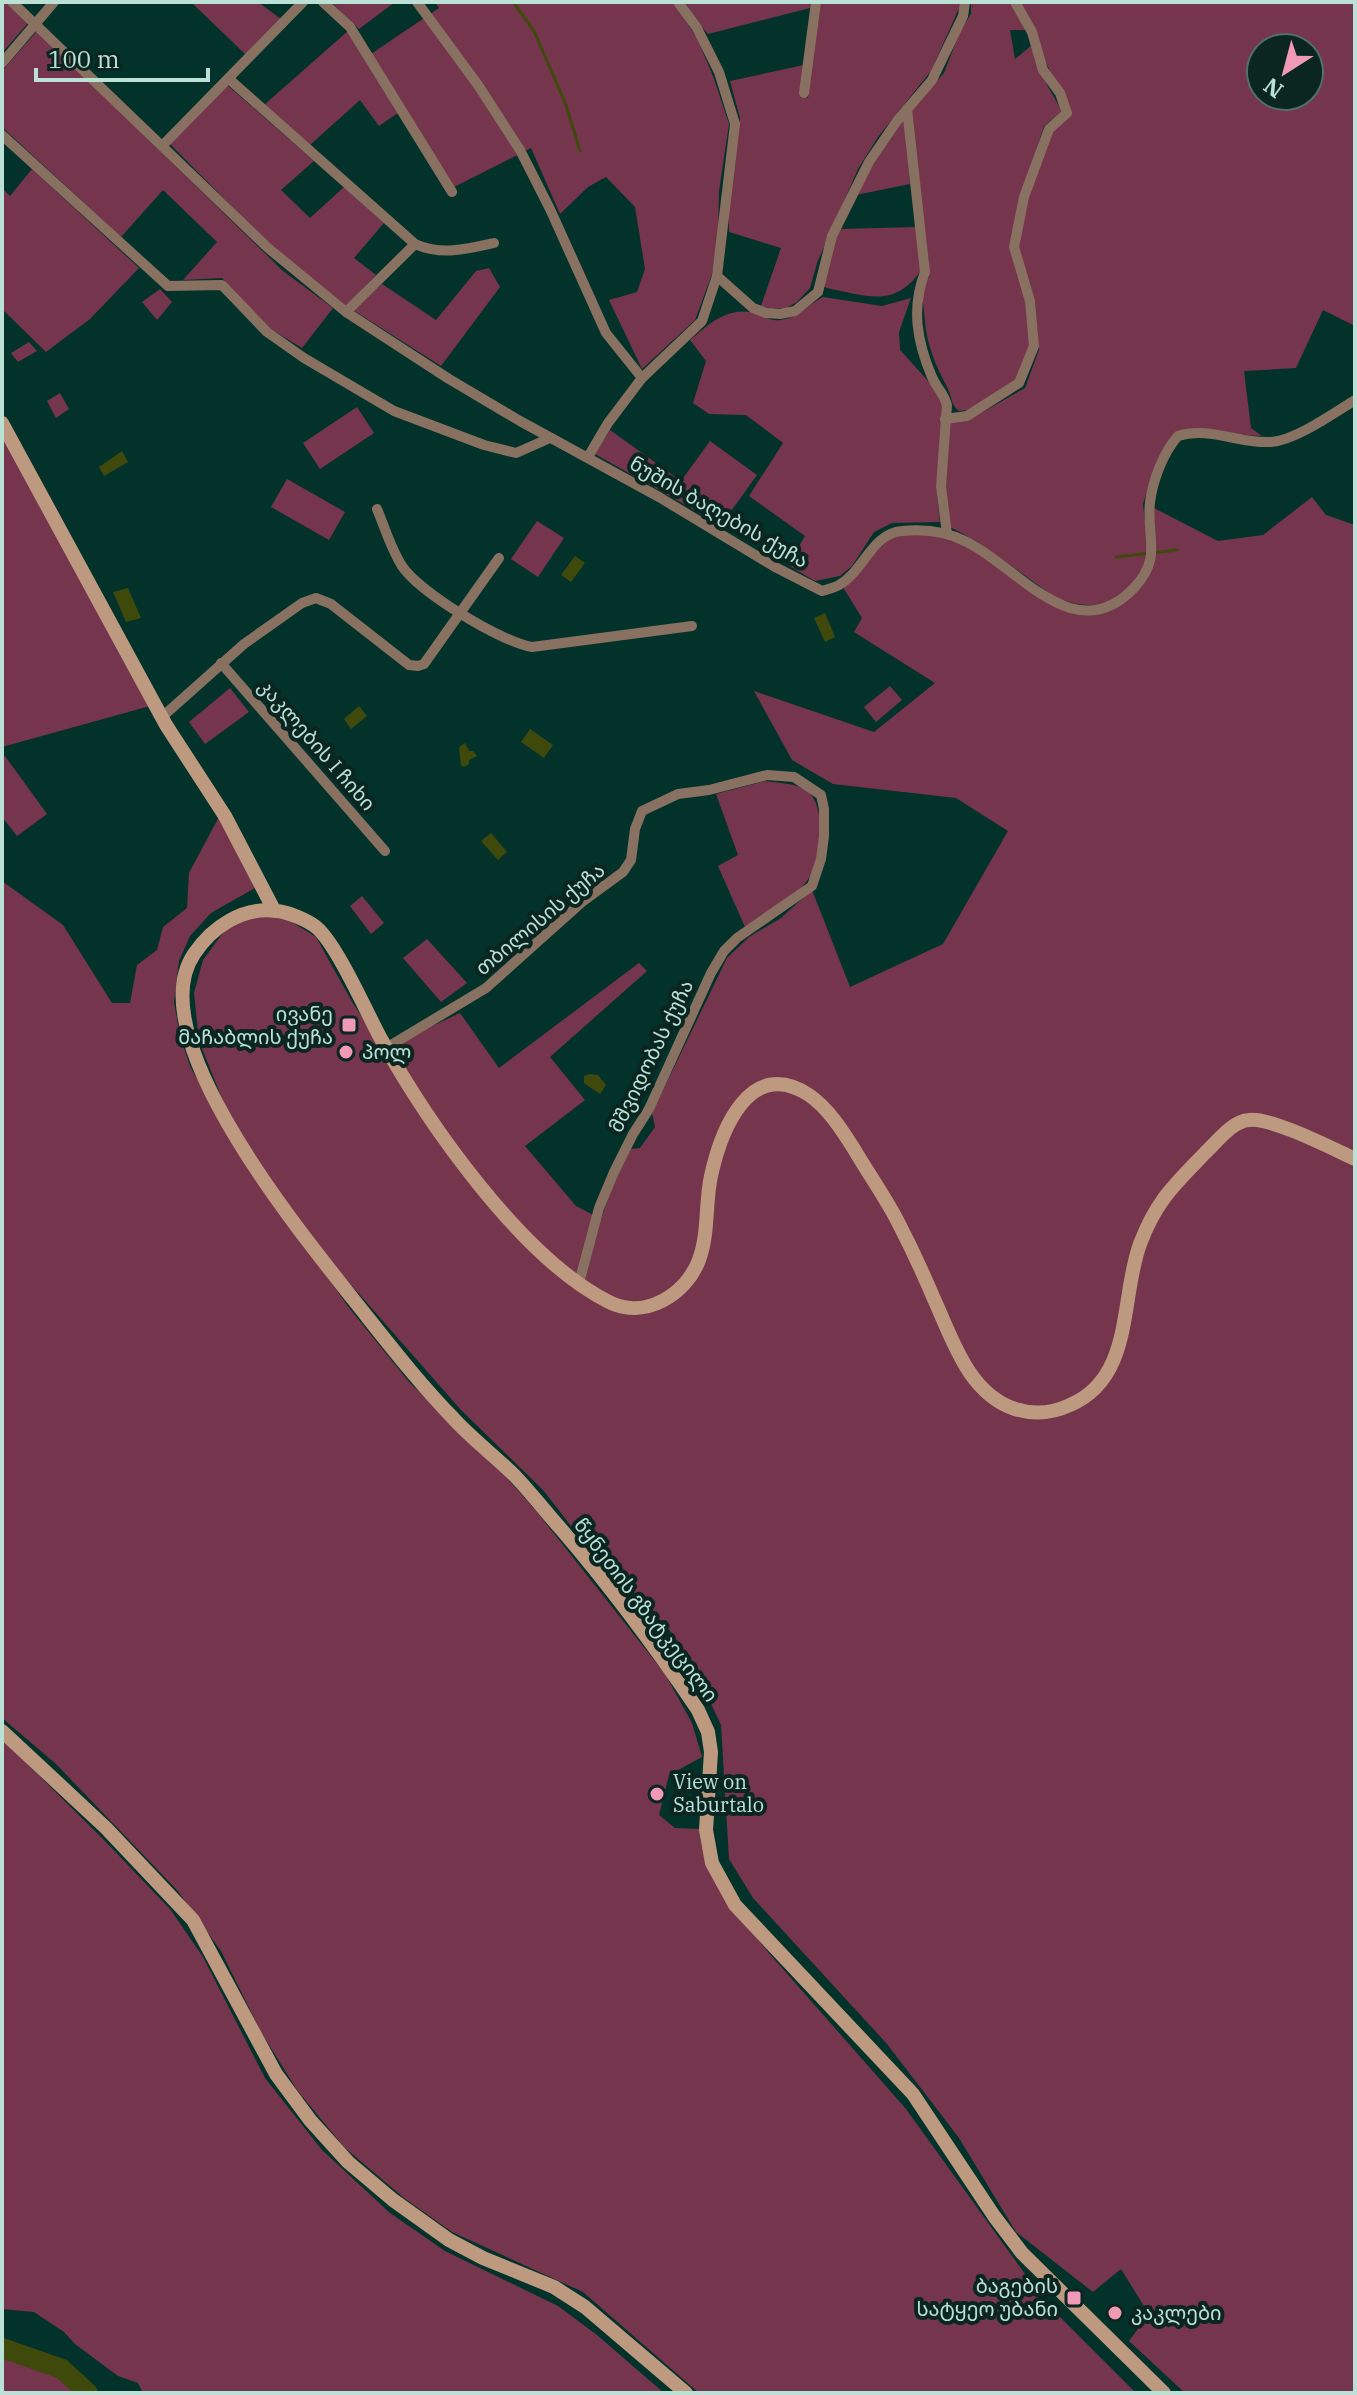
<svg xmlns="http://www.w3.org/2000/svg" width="1357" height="2395" viewBox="0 0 1357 2395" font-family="'IBM Plex Serif','Noto Sans Georgian',serif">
  <rect width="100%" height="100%" fill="#03322a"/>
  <g fill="#75354d" fill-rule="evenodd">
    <path d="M2,2H6L28,23L2,53Z"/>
    <path d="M191,2H258L281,19L245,54Z"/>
    <path d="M331,2H395L359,29Z"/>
    <path d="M435,2H673L697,38L713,76L729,124L719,191L718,241L712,274L695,320L642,369L609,300L637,292L645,269L635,207L606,177L588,187L560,214L531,148L454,187L371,54L439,8Z"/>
    <path d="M685,2H811L810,8L708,34L696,20Z"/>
    <path d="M820,2H960V6L931,71L878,137L858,169L817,263L810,288L797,302L786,308L771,309L761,306L781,248L729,232V191L740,118L730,81L804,65L801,95L808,98Z"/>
    <path d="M971,2H1011L1027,30H1010L1015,59L1032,45L1039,71L1062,111L1044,126L1021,196L1010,247L1025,300L1030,347L1016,380L968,410L959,411C951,405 952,398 948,389C937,368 927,346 925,322C924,310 923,301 920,290L929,277V264L911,110L944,73L960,31L971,14Z"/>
    <path d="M1018,2H1355V326L1323,310L1296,368L1244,371L1251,428L1262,436C1236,435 1213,429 1187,429L1156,463L1143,504L1148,551L1145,565L1136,581L1119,597L1099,606L1076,604L1056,598L978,542L950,527L944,487L948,457V423L967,421L1025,388L1039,350L1035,302L1018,246L1026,200L1052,131L1070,114ZM1261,48H1309V96H1261Z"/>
    <path d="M37,31L283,271L333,308L302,348L269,328L222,278L183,280L217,242L163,190L121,237L2,127V71Z"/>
    <path d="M348,31L398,113L379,126L360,100L310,145L264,105Z"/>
    <path d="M227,85L314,161L281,190L310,218L344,187L384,223L354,258L376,275L345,307L274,249L170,144Z"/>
    <path d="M905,118L910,184L856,195L873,165Z"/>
    <path d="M32,169L139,268L90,319L46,352L2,309V188L10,196Z"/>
    <path d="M916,227L922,269C895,309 867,296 827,288L822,285L831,249L840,229Z"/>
    <path d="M489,268L500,287L441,366L353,310L382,284L436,320L476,271Z"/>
    <path d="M160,289L172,302L157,320L142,302Z"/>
    <path d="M823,297L882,306L911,298L899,332L900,350L940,394L942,399V459L936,484L940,522L892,523L874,532L852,566L840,576L815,581L788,565L805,536L749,496L783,443L746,415L709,414L693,403L706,361L690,340C708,325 725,308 751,312C761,314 770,322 780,320C799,318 807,305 823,297Z"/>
    <path d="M29,342L37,351L18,362L11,353Z"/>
    <path d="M60,393L69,409L56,418L47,401Z"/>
    <path d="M357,407L374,433L320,469L303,443Z"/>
    <path d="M610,430L681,481L710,441L757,475L721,525L595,454Z"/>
    <path d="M2,433L150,706L2,747Z"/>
    <path d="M287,479L345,512L329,540L271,507Z"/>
    <path d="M1312,497L1326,515L1355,525V2393H1185L1129,2341L1149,2314L1121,2269L1093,2292L1016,2232L959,2138L887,2044L753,1898L729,1859L721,1725L691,1661L668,1628L582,1540L543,1490L461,1410L324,1254L258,1165L225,1106L199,1041L194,993L203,960L225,930L254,916L279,914L316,937L351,1000L438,1134L503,1214L386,1048L460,1013L499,1068L639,963L647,971L550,1057L585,1100L525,1146L576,1206L601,1219L617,1174L631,1149L640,1148L655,1127L652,1113L727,958L749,937L781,918L812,890L850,987L943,944L1008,831L956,798L833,784L792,760L754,691L874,732L935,683L854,632L862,618L841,584L898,531L947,534L1072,609L1120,601L1148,570L1154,508L1218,541L1263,535Z"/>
    <path d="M537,521L564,538L538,577L511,559Z"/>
    <path d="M890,686L902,700L876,722L864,707Z"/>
    <path d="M230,688L249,712L205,744L189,722Z"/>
    <path d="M5,756L47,814L17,836L2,817V758Z"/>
    <path d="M765,781C778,783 796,783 807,791C827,805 821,860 809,878C797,897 764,915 745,927L718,866L738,855L716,794Z"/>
    <path d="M220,815L255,888L211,913L190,936L179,961L174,1002L180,1036L190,1066L230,1140L350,1309L409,1382L498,1468L537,1512L665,1674L692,1723L702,1757L669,1775L659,1815L675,1828L699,1829L702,1847L722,1894L768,1952L906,2109L1033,2285L1062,2319L1136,2393H699L583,2292L452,2232L404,2198L344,2147L297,2090L261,2032L221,1951L177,1890L56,1764L2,1718V881L63,925L112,1003H130L137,965L157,950L163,927L187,908L189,873Z"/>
    <path d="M362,896L384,923L371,934L350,906Z"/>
    <path d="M427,939L467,983L441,1002L403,958Z"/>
    <path d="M2,1739L103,1839L170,1909L203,1957L265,2078L322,2150L390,2213L445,2251L558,2306L597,2335L664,2393H143L138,2383L118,2376L75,2344L64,2332L34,2312L2,2309Z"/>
    <path d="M2,2356L38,2364L82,2393H2Z"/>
  </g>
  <g fill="#3f490c">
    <path d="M122,451L128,462L104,476L99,467Z"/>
    <path d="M575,556L585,563L571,582L561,575Z"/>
    <path d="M128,588L141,618L126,622L113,592Z"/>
    <path d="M825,613L835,637L825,642L814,618Z"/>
    <path d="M359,706L367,716L351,729L344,719Z"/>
    <path d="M530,729L553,745L544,758L521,742Z"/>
    <path d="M465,743L469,751H473L477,756L469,760V764L464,767L461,765L459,747Z"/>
    <path d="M491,833L507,852L498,860L481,841Z"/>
    <path d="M590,1074L598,1075L606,1085L600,1094L584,1083V1076Z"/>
  </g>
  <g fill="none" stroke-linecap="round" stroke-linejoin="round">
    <g stroke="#3f490c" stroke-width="3">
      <path d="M513,2L534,31L566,105L580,151"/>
      <path d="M1116,557L1177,550"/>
    </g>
    <path stroke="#3f490c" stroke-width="20" d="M2,2348L62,2369L88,2393"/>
    <g stroke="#887161" stroke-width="10">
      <path d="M12,2L268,248L346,312L449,379L520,421L659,497L775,567L822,591C828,589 834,588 839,585C863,572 872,533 902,531C924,529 948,532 967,542C1019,568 1075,650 1134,588C1163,557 1146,538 1150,502C1153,480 1163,453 1178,436C1209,426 1239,444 1271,442C1296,440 1334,413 1355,400"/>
      <path d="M323,2L350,27L452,192"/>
      <path d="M417,2L478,85L520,150L550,209L606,333L642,378"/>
      <path d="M2,63L54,2"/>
      <path d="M229,79L415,244C441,256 468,249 494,243"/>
      <path d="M804,93L816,2"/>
      <path d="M907,109L925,272C911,308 917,342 932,377C937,389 943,391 947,405L941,486L947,534"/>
      <path d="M2,135L168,286L222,285L267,332L304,358L394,411L484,445L516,453L550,438"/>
      <path d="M163,145L303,2"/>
      <path d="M717,276L753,308L766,313L780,314L795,311L818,292L832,236L869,162L897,121L932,80L963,16L965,2"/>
      <path d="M346,312L415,244"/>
      <path d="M945,419L967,416L1019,383L1034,346L1030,301L1014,247L1024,197L1049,129L1067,113L1060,93L1043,70L1032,32L1015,2"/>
      <path d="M588,457L608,423L642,378L702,321L717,276L735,124L719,72L697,28L678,2"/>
      <path d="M377,509C385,528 391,549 402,566C419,592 501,642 532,647L692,626"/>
      <path d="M221,663L385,851"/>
      <path d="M162,717L244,644L302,603L316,598L331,604L409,665L418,666L424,664L499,558"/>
      <path d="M386,1048L486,988L582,902L623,872L631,860L635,829L642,811L678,794L709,790L767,775L794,777L821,795L824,809V836L821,859L812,886L737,938L724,951L711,973L649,1109L633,1134L614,1172L599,1208L579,1283"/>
    </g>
    <g stroke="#bd9a7f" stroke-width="14">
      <path d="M2,423L166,725L225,816L274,910"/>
      <path d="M2,1731L106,1828L193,1920L276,2074L310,2120L348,2162L393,2200L449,2240L483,2258L554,2287L585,2307L686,2393"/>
      <path d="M1164,2393L1022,2253L994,2216L913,2094L735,1905L712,1863L706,1830L711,1752L708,1732L698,1710C656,1648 610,1586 561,1529C546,1512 531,1493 515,1476C495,1456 472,1439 453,1418C417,1381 385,1339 353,1299C303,1235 138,1037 194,954C212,927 243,906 277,911C288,912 307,920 316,927C336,943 366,1011 380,1037C427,1122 521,1258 609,1302C644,1320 686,1295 699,1260C709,1233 705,1203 711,1176C721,1130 750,1056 809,1095C828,1108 842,1130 854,1149C868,1173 885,1197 898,1222C911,1247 923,1273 934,1299C953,1340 968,1393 1015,1409C1034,1415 1053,1413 1070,1405C1134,1378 1120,1298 1140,1244C1156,1201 1174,1185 1205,1153C1217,1142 1232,1121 1249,1120C1271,1117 1333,1149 1355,1159"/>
    </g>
  </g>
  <g fill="#f09ab6" stroke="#0b2520" stroke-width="3">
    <rect x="341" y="1017" width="16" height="16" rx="4"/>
    <circle cx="346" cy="1052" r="8"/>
    <circle cx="657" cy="1794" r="8"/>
    <rect x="1066" y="2290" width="16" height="16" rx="4"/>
    <circle cx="1115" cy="2313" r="8"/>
  </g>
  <g text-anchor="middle" stroke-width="8" stroke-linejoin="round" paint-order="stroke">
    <g font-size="20" fill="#bbe1d7" stroke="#0b2520">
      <text transform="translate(719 512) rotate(30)" y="7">ნუშის ბაღების ქუჩა</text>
      <text transform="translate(317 745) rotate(49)" y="7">კაკლების I ჩიხი</text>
      <text transform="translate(540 919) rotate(-40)" y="7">თბილისის ქუჩა</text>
      <text transform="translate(651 1056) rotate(-64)" y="7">მშვიდობას ქუჩა</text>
      <text transform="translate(646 1610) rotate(53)" y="7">წყნეთის გზატკეცილი</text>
    </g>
    <g font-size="20" fill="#bbe1d7" stroke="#0b2520" text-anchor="start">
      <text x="333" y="1021" text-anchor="end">ივანე<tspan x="333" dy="23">მაჩაბლის ქუჩა</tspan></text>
      <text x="362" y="1059">პოლ</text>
      <text x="673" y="1789">View on<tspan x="673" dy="23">Saburtalo</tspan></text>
      <text x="1058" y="2293" text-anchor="end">ბაგების<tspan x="1058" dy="23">სატყეო უბანი</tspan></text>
      <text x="1131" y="2320">კაკლები</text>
    </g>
  </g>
  <rect width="1357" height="2395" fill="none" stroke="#bbe1d7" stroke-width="8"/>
  <g transform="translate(1285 72) rotate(216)"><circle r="38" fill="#0b2520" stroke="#517069" stroke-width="2"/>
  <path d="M0-6L14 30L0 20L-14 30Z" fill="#f09ab6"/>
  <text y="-12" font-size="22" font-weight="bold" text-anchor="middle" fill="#bbe1d7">N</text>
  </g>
  <path d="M36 68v12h172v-12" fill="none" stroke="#bbe1d7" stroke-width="4"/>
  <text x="48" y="68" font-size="24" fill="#bbe1d7" stroke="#0b2520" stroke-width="6" paint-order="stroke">100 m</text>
</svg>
